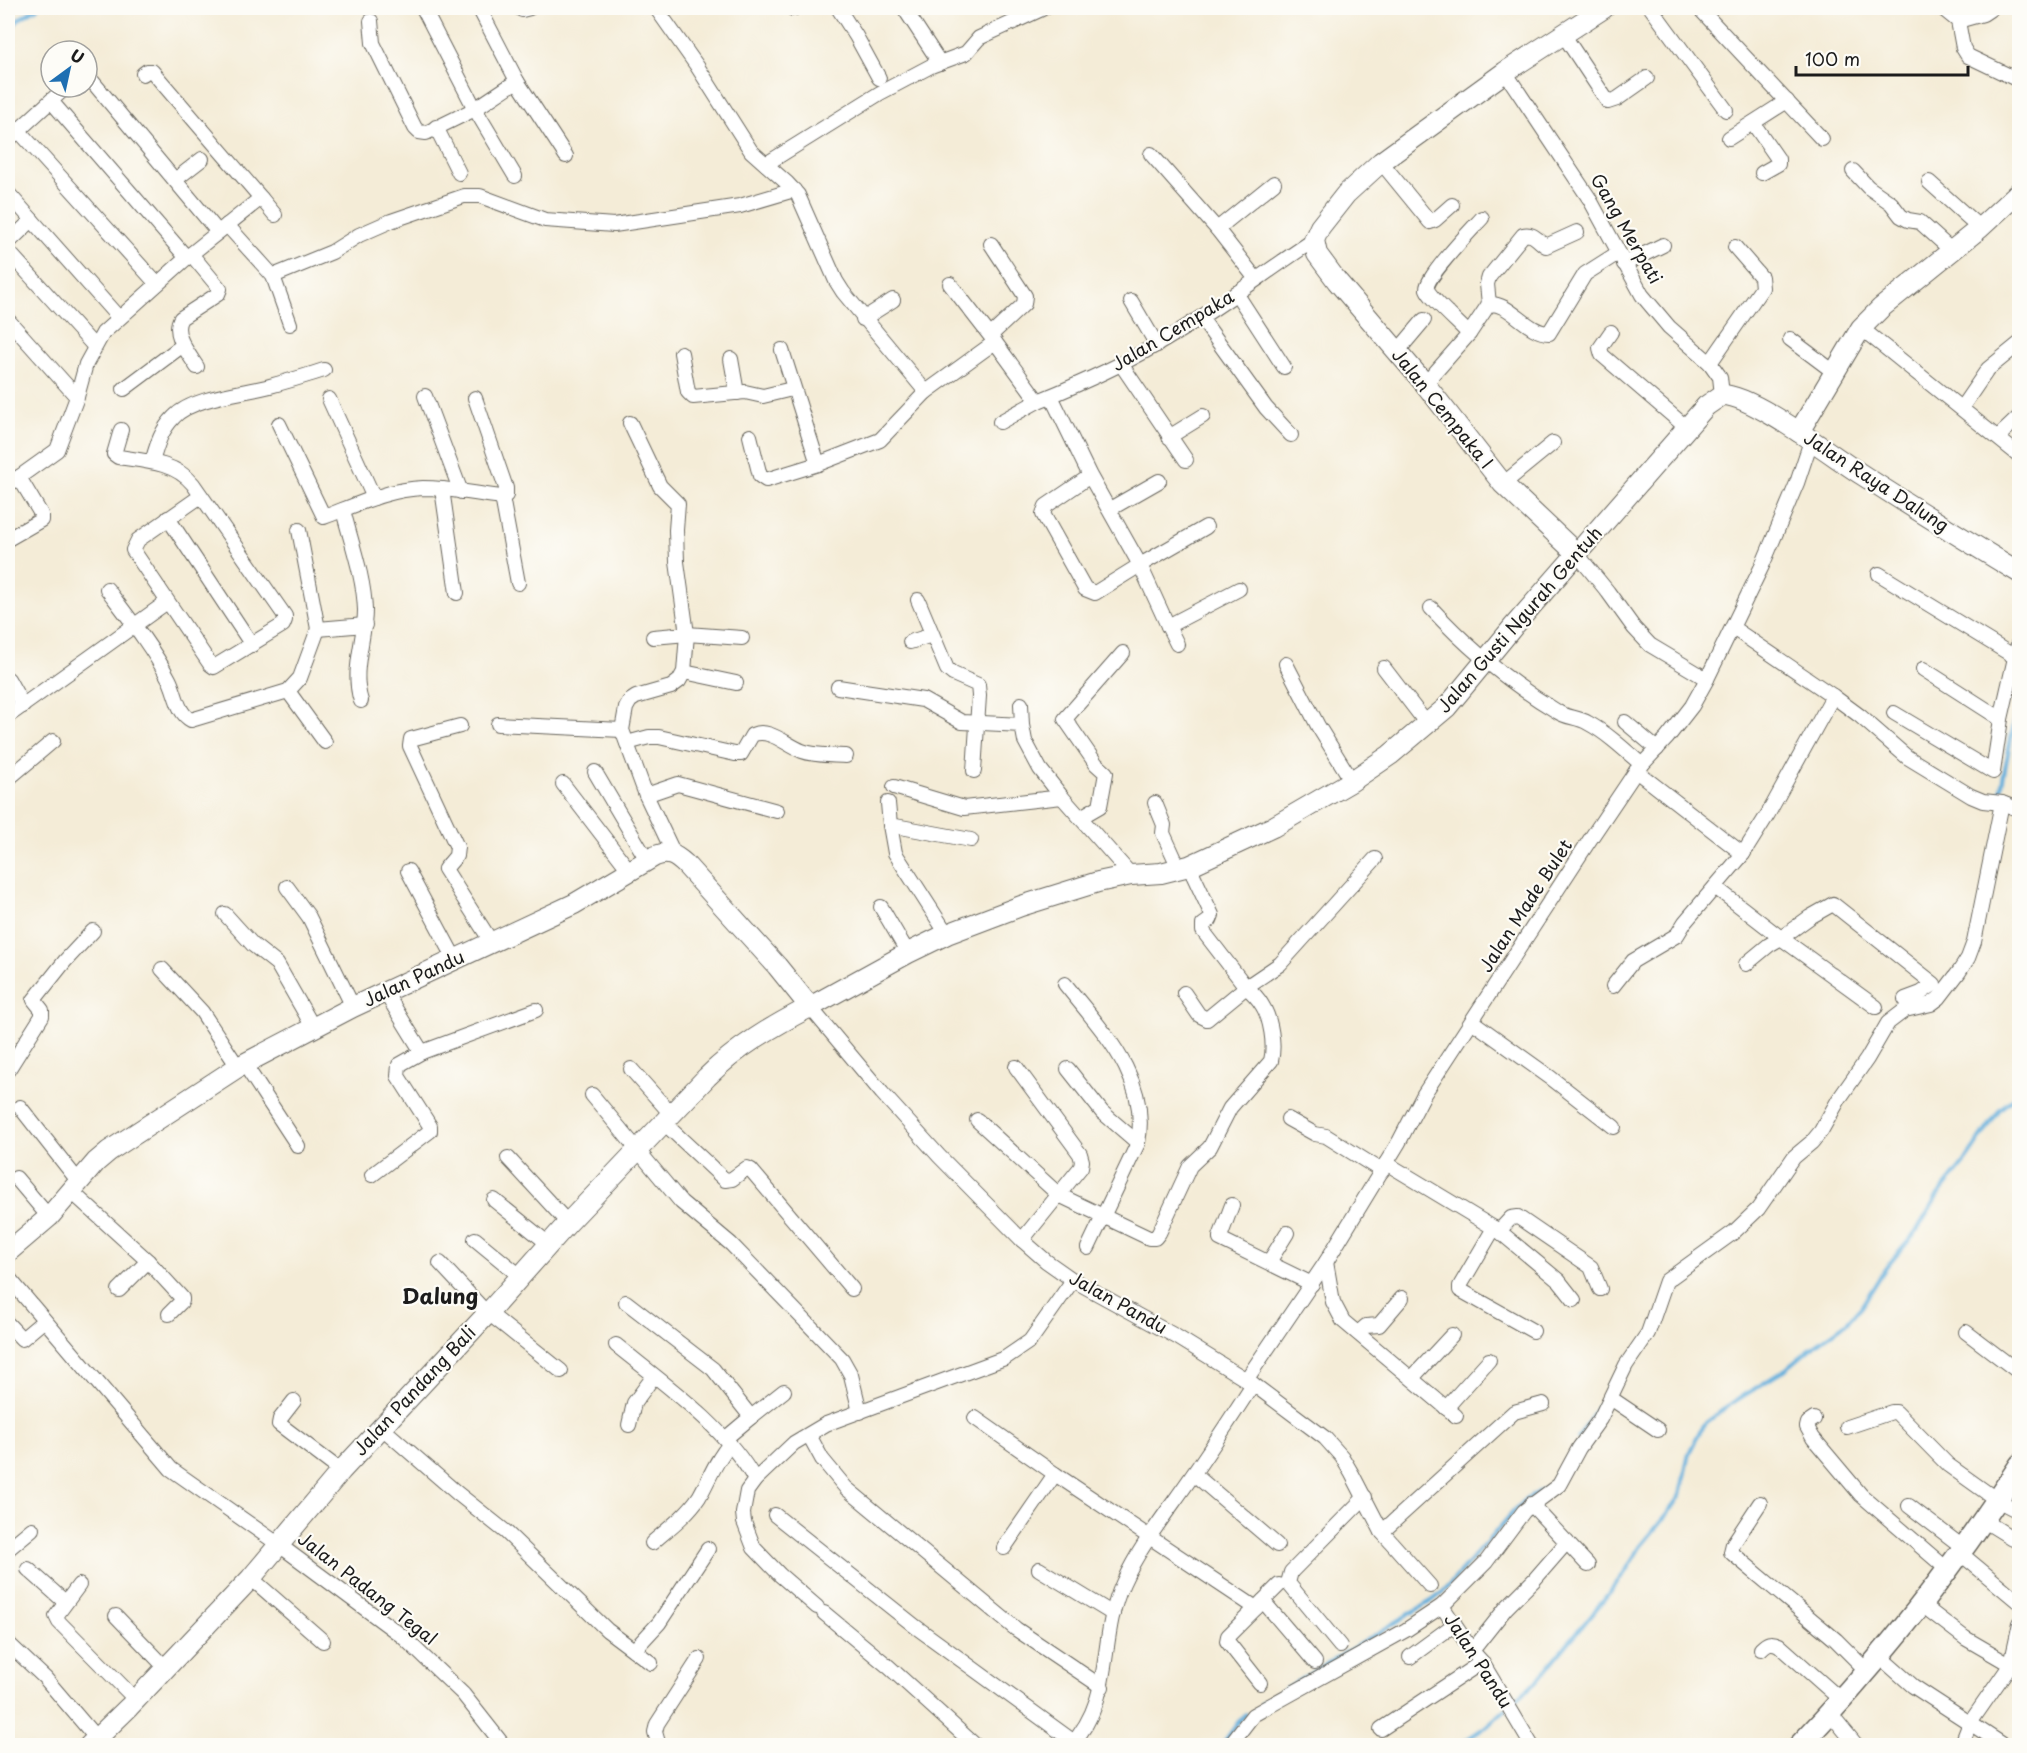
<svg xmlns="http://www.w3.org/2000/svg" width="2027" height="1753" viewBox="0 0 2027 1753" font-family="'Playpen Sans',sans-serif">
  <rect width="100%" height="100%" fill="#fdfcf7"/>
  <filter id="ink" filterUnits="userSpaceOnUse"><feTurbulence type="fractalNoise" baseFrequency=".0167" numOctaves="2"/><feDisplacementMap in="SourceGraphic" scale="12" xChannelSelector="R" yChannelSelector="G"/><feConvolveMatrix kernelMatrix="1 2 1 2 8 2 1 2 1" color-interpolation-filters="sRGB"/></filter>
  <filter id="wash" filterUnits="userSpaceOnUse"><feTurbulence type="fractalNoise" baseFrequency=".008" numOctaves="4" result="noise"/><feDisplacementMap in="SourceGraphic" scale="24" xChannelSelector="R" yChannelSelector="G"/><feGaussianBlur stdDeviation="1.35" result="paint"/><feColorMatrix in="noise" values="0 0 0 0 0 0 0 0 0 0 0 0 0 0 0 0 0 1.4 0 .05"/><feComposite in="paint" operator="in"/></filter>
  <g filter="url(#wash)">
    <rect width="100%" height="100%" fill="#f4ecd7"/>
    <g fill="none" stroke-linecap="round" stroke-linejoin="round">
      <g stroke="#63afdc" stroke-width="4">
        <path d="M8,33L19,19L37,8"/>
        <path d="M1999,799L2020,693"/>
        <path d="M1578,1438L1600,1404"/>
        <path d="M1262,1703L1433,1600L1442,1593L1522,1502L1542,1490"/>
        <path d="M1511,1704L1536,1682L1592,1614L1624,1574L1640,1547L1668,1513L1680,1495L1689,1453L1703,1425L1732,1403L1786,1369L1810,1349L1846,1323L1861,1307L1885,1269L1916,1232L1938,1195L1964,1163L2000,1109L2020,1093"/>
        <path d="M1221,1746L1240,1720L1246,1714"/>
        <path d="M1457,1746L1484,1728L1506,1709"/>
      </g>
    </g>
  </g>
  <g filter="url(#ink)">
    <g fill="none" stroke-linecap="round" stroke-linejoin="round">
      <g stroke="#68655d" stroke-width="16">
        <g id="street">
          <path d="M423,8L475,109L515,176"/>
          <path d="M479,8L517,81L566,156"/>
          <path d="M656,8L697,66L751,151L787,183L798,195L836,281L843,292L926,392"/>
          <path d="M792,8L793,9"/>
          <path d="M838,8L856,36L879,78"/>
          <path d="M904,8L940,63"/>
          <path d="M1651,8L1726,110"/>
          <path d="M1699,8L1822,139"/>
          <path d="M1942,8L1958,21L1963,48L1968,56L2014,78L2020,79"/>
          <path d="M522,10L530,8"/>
          <path d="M371,21L373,43L415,128L419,132L426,133L475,109L517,81"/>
          <path d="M1958,21L1983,14L1992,8"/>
          <path d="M1563,34L1608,102L1617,99L1647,78"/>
          <path d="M1505,72L1589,198L1642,295L1669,327L1710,363L1720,377L1722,395"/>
          <path d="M143,74L147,71H152L261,198"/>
          <path d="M87,75L218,232"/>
          <path d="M51,101L187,258"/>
          <path d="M1753,123L1778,159V164L1762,173"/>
          <path d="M436,127L459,173"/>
          <path d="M18,130L157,284"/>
          <path d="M1729,138L1787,101"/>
          <path d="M8,140L66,87"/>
          <path d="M1151,154L1217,229L1256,279"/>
          <path d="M1381,162L1430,222L1435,220L1452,205"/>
          <path d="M766,164L880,93L931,66L966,53L979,38L1044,8"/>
          <path d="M1853,171L1868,187L1891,203L1901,216L1908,220L1920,222L1951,250"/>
          <path d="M175,180L202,159"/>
          <path d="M1929,182L1980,228"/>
          <path d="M8,193L118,317"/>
          <path d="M227,225L273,276L290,324"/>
          <path d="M1217,229L1274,183"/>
          <path d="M8,243L32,220"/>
          <path d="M991,244L1025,296L1024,304L991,335"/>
          <path d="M8,251L94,346"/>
          <path d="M191,254L220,289L218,294L181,318C171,333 189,354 197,367"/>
          <path d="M1624,264L1663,245"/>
          <path d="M273,276L332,252L359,235L391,221L464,196H480L545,220L614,225L740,206L794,190"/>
          <path d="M950,284L995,342"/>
          <path d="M1236,293L1284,367"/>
          <path d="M1131,301L1157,345"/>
          <path d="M1489,304L1487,284L1489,277L1523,235C1533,232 1538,241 1546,246L1577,232"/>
          <path d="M1201,318L1266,408L1291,435"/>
          <path d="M863,319L893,300"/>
          <path d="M8,320L77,397"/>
          <path d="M1861,328L2020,456"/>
          <path d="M1611,332L1600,348L1602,355L1687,428"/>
          <path d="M1469,334C1461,325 1430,298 1427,289C1425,278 1473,228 1482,218"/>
          <path d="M1790,339L1834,372"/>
          <path d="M782,350L818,464L880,440L926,392L995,342L1038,401L1043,399C1082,383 1120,366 1156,345C1211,314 1261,275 1314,240"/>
          <path d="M1397,352L1424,320"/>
          <path d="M681,353L688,392L693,397L745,392L763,396L792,389"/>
          <path d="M731,359L737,393"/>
          <path d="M1710,363L1762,288L1761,277L1735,247"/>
          <path d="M1121,364L1186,460"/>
          <path d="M1425,384L1469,334L1489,304C1510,302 1527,333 1549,333L1585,274L1618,253"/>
          <path d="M124,389L183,345"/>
          <path d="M425,396L461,492"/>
          <path d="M1051,396L1090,476L1140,565L1095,593L1085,589L1043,514L1046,506L1090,476"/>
          <path d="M329,399L374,498"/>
          <path d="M1962,407L1988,369L2020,343"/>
          <path d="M1000,422L1038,401"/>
          <path d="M630,423L660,486L678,504L676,530L677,562L687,634L684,672L679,681L671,687L636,697L630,701L626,708L622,730L646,795L674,854"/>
          <path d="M279,424L324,517C356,505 389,489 423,488C449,488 476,494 502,497L506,495V488L475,398"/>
          <path d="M121,430L114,454L118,457C145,461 175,462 193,484L285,616V620L283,625L214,667L210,664L133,550L138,540L201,496"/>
          <path d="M750,436L760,476L766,480L818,464"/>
          <path d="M1169,437L1203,416"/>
          <path d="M1998,437L2020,416"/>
          <path d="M152,462C157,445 161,430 174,417C192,397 245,393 270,386C288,381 306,376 324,370"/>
          <path d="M1503,484L1553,443"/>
          <path d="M8,485L57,450L77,397L86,364L103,333L191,254L261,198L275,215"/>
          <path d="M442,489L457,593"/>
          <path d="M502,497L518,583"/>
          <path d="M1110,509L1159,481"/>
          <path d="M343,510C351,542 364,577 365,610C365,641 351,670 361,701"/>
          <path d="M168,518L252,645"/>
          <path d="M1206,527L1140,565L1168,626L1239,589"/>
          <path d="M299,530L318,629"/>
          <path d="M8,539L41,520V514L19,477"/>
          <path d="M1577,554L1608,592L1634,628L1650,645L1707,679"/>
          <path d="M1879,574L2015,657"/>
          <path d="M107,589C129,618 152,647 169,679C176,692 177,713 191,720L288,691L300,678L318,629"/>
          <path d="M918,600L947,669L953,674L978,685L979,696L974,771"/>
          <path d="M1431,608C1468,648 1511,684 1558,712C1567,718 1578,717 1588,723C1607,733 1625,750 1642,765"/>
          <path d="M1168,626L1177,644"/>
          <path d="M1733,628L1833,696L1860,716L1907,757L1971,796L1983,801L2002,803L2020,810"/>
          <path d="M318,629L365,625"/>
          <path d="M653,637L687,634L742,638"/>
          <path d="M910,642L932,635"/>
          <path d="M1286,664L1318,726L1352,781"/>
          <path d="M1384,668L1427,724"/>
          <path d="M1923,669L2001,719"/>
          <path d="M684,672L736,683"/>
          <path d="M8,679L23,706"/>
          <path d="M838,687L923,700L962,722L1022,725"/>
          <path d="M288,691L325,742"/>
          <path d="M1021,704L1022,725L1025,741L1040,769L1062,797L1131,875"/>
          <path d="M1894,713L1993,772L2001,719L2020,636"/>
          <path d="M8,716L167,602"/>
          <path d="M1625,722L1657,749"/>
          <path d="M498,724L622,730"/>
          <path d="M460,726L411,739L410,746L457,847L456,856L445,869L492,943"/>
          <path d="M627,743L649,737H659L735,754H741L752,735C769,727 786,745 802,751C815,756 832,755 846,756"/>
          <path d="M1636,771L1743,854"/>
          <path d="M595,772L647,860"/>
          <path d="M8,779L53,741"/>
          <path d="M563,784L629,870"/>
          <path d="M894,787L964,808L1062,797"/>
          <path d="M646,795L678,784L777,811"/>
          <path d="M888,803L890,825L895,853L947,934"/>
          <path d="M1155,803L1164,825L1163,833L1179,868"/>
          <path d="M1081,817L1100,806L1106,773L1096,764L1065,719L1123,653"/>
          <path d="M890,825L971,840"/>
          <path d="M1189,866L1212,915L1210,920L1203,925V931L1246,987L1280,964L1375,859"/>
          <path d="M408,871L455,959"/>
          <path d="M287,887L309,917L353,1007"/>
          <path d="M1715,887L1781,938L1810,917L1833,904L1934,984L1921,993L1905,999"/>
          <path d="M881,907L908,953"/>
          <path d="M225,914L253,945L277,964L313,1027"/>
          <path d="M1746,964L1769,945L1781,938L1876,1007"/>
          <path d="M162,969L202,1012L238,1067"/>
          <path d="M1065,984C1103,1032 1150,1078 1138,1143L1088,1248"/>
          <path d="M1613,986L1633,961L1677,935L1685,922L1743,854L1768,814L1833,696"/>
          <path d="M385,992L422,1052"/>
          <path d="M810,1007L882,1093L939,1156L1022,1240L1046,1261L1073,1280L1177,1337L1253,1384L1325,1438L1342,1457L1352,1474L1382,1532L1430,1586"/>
          <path d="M1473,1022L1551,1078L1614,1127"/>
          <path d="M245,1065L298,1146"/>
          <path d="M1016,1067L1080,1154L1082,1161L1081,1167L1022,1240"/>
          <path d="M631,1069L672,1115"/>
          <path d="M1068,1069L1102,1112L1138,1143"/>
          <path d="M8,1070L42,1016V1010L34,1000L65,961L93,931"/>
          <path d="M592,1095L681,1202L731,1244L842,1359L851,1375L860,1412"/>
          <path d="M20,1107L79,1182"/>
          <path d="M1288,1119L1315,1134L1326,1136L1382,1171"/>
          <path d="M977,1120L1059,1195L1149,1238H1155L1159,1233L1190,1166L1210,1147L1230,1108L1271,1061C1275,1045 1271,1019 1262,1005C1258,998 1252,992 1246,987L1207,1019L1199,1015L1184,993"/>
          <path d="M664,1123L725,1180L732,1179L747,1168L751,1170L852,1289"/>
          <path d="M508,1158L568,1223"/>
          <path d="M1386,1163L1499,1231L1559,1281L1574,1300"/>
          <path d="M372,1175L430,1131V1126L398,1076L399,1065L422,1052L536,1010"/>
          <path d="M16,1178L49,1217"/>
          <path d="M72,1192L148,1261L182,1298V1301L169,1314"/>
          <path d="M494,1200L550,1245"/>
          <path d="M1232,1205L1220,1237V1239L1312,1284"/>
          <path d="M1494,1228L1460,1286V1290L1533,1331"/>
          <path d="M1499,1231L1511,1218L1518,1217L1591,1267L1600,1289"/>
          <path d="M475,1239L520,1276"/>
          <path d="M1269,1262L1287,1233"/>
          <path d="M1326,1262L1333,1302L1343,1321L1456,1416"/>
          <path d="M440,1263L481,1307L561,1371"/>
          <path d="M8,1277L171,1469L278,1544L402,1636L463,1694L504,1746"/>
          <path d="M119,1290L148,1261"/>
          <path d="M626,1302L713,1369L751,1417L726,1438"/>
          <path d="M8,1324L22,1339L41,1323"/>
          <path d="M1966,1332L2020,1373"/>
          <path d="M1358,1333L1366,1326L1379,1325L1402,1298"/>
          <path d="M616,1345C663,1383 726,1427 755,1480"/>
          <path d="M1412,1378L1452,1335"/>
          <path d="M1246,1380L1326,1262L1399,1142L1424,1094L1593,835L1636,771L1667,738L1692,706L1707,679L1762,566L1797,483L1811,441"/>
          <path d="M1612,1399L1658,1430"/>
          <path d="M294,1401L280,1419L279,1424L341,1471"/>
          <path d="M1446,1408L1489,1360"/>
          <path d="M751,1417L784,1391"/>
          <path d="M975,1418L1055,1474L1256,1608"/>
          <path d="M1814,1419L1808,1423L1807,1427L1813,1438L1861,1495L1948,1570"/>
          <path d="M629,1425L634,1403L654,1376"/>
          <path d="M381,1427L457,1493L506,1532L607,1630L651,1663"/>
          <path d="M1847,1427L1892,1412H1896L1948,1465L1997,1500L2020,1512"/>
          <path d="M809,1435L822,1459L846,1488L1016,1629L1102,1687"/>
          <path d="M1194,1474L1277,1545"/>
          <path d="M1760,1503L1733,1544L1731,1552L1733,1554L1836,1640L1867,1671"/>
          <path d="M1531,1504L1588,1565"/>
          <path d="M1909,1506L1964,1548"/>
          <path d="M775,1515L916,1627L1074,1742"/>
          <path d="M1983,1520L2020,1543"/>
          <path d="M1382,1532L1514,1412L1543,1404"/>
          <path d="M652,1543C668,1529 687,1515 699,1497C710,1478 715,1461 730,1444"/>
          <path d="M1004,1548L1055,1474"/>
          <path d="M8,1549L32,1529"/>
          <path d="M1960,1553L2020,1603"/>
          <path d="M28,1569L65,1602"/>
          <path d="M1039,1569L1113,1614"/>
          <path d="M251,1578L323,1641"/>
          <path d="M79,1585L56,1616L59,1622L136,1700"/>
          <path d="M1263,1601L1315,1662"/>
          <path d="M1922,1605L1965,1638L2020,1670"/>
          <path d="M1442,1606L1472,1651L1482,1662L1532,1746"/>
          <path d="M817,1607L780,1575L754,1548L744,1522L743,1513L747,1491L755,1480L794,1443L826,1424L1005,1358L1030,1341L1073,1280"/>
          <path d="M824,1613L889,1667L976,1746"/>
          <path d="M116,1616L165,1667"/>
          <path d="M8,1643L45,1678L97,1739"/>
          <path d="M1340,1646L1288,1583L1291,1572L1365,1497"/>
          <path d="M1761,1649C1767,1643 1771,1641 1779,1645L1841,1700"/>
          <path d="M634,1650L659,1623L708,1549"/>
          <path d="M1472,1651L1506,1608L1534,1580L1567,1542"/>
          <path d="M1879,1656L1913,1686L2005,1746"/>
          <path d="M1410,1657L1455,1624"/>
          <path d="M1260,1683L1227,1641L1228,1636L1279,1585"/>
          <path d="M1830,1713L1857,1746"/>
          <path d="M1381,1729L1482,1662"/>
          <path d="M659,1746L655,1732L657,1724L699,1659"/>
          <path d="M1070,1746C1116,1697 1097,1640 1123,1583C1140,1545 1169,1510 1192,1476C1213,1446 1233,1415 1253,1384"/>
          <path d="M1229,1746L1253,1715L1406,1630L1442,1606L1486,1562L1524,1511L1559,1485L1579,1448L1600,1419L1626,1365L1648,1333L1666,1281L1734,1232L1758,1209L1794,1157L1812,1142L1821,1131L1839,1099L1867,1059L1888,1023L1905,1010L1931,1004L1939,998L1959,972L1968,958L1974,942L2002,803"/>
          <path d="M1961,1746L1970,1723L2011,1664L2020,1623"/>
        </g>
      </g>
      <g stroke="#68655d" stroke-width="22">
        <g id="secondary">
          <path d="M1799,432L1861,328L1881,308L1980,228L2020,191"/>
          <path d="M1577,554L1503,484L1425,384L1337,281L1317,254L1314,240L1320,227L1346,194L1381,162L1505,72L1604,8"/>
          <path d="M8,1252L49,1217L96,1162L109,1151L238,1067L353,1007L574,904L655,856C669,851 675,855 685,864L777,966L810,1007L908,953L947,934L1021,906L1098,882L1131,875L1161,873L1189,866L1273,827L1352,781L1390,755L1447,707L1513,627L1706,406L1722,395C1752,394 1835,458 1864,476C1915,509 1967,541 2020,573"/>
          <path d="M89,1746L129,1707L251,1578L341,1471L489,1312L568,1223L707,1077C737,1047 773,1026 810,1007"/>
        </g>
      </g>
      <g stroke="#68655d" stroke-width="24">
        <path id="primary" d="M1799,1746C1882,1659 1955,1566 2020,1465"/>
      </g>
      <use href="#street" stroke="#fff" stroke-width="14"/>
      <use href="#secondary" stroke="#fff" stroke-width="20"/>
      <use href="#primary" stroke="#fff" stroke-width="21"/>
    </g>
  </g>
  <g text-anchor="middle" stroke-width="4.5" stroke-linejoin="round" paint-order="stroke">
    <g font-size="18" fill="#1c1c1c" stroke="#fdfcf7">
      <text transform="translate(1626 229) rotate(60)" y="6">Gang Merpati</text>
      <text transform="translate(1173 331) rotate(-31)" y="6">Jalan Cempaka</text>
      <text transform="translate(1442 409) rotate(51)" y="6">Jalan Cempaka I</text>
      <text transform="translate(1876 482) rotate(33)" y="6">Jalan Raya Dalung</text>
      <text transform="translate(1520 620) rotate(-49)" y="6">Jalan Gusti Ngurah Gentuh</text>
      <text transform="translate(1526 906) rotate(-57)" y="6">Jalan Made Bulet</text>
      <text transform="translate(414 979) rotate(-25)" y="6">Jalan Pandu</text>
      <text transform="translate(1118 1303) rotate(29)" y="6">Jalan Pandu</text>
      <text transform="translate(415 1391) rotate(-47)" y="6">Jalan Pandang Bali</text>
      <text transform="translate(367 1589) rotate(38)" y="6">Jalan Padang Tegal</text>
      <text transform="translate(1478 1661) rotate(57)" y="6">Jalan Pandu</text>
    </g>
    <g font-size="21" font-weight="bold" fill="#1c1c1c" stroke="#fdfcf7">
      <text x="440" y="1304">Dalung</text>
    </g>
  </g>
  <rect width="2027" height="1753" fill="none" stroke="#fdfcf7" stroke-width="30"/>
  <g transform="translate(69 69) rotate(33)"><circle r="28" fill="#fdfcf7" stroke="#a3a29f" stroke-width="1.5"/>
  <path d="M0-4.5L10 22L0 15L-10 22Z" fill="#1f6fb2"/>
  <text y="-9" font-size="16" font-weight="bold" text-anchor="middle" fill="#1c1c1c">U</text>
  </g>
  <path d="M1796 66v9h172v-9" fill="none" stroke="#1c1c1c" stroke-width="3"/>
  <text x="1805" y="66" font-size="18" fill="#1c1c1c" stroke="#fdfcf7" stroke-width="4.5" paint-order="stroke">100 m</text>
</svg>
